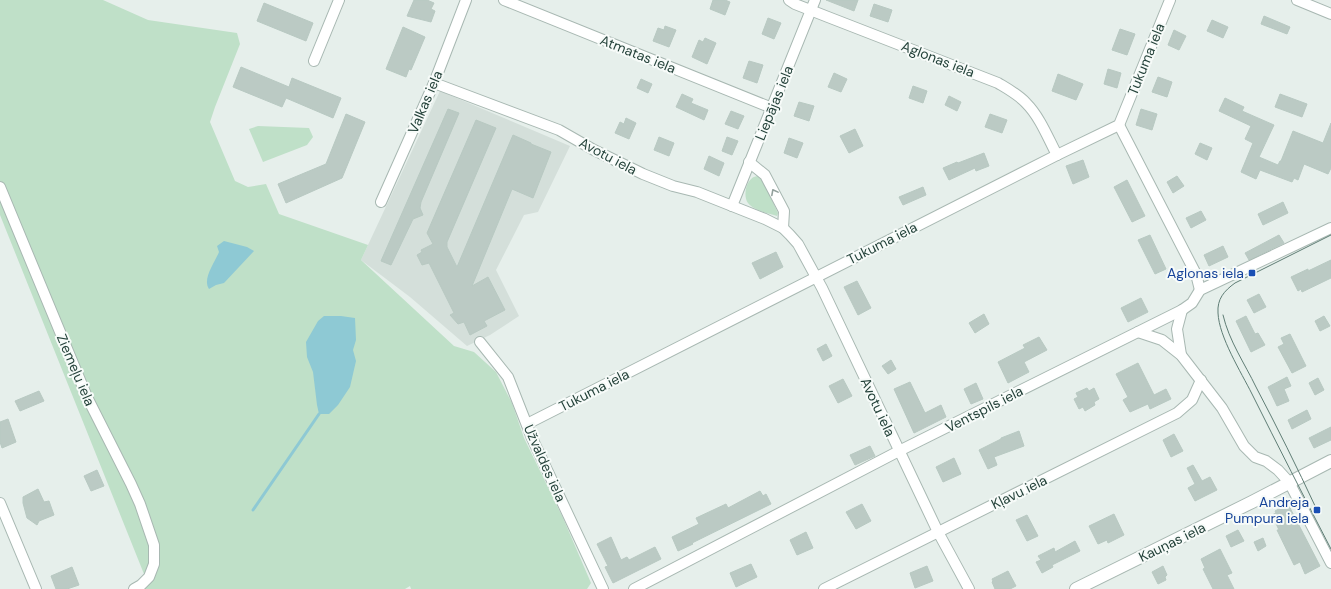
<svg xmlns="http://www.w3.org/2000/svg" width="1331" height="589" viewBox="0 0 1331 589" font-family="'DM Sans',sans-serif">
  <rect width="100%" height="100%" fill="#e6efeb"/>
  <path fill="#d4dfda" d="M440,91L570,146L538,212L524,215L496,270L519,316L490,335L467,346L410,297L361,260Z"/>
  <g fill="#bfe0c8">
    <path d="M0,0H103L148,20L237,33L240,44L215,107L210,122L235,181L248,187L266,184L279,214L368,245L361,260L454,346L474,352L496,372L512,403L524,438L563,518L591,583L587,589H411L410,586L405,589H137L144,574L0,215Z"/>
    <path d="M258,126L309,128L313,137L307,145L263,162L249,129Z"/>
    <path d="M759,176L761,178L778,213L777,216C769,214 753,210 748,203C742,195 747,175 759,176Z"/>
  </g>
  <g fill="#8ec9d4">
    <path d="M224,241L247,247L254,251L224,283L216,285L209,289C202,279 215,262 219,252L217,246Z"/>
    <path d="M324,316H341L355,318L356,340L353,350L356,361L350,387L338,405L329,414H319L317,405L313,372L307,357L306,342L318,321Z"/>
  </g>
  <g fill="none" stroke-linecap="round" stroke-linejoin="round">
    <path stroke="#8ec9d4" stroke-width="3" d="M253,510L319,414"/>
  </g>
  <g fill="#bbcac4" stroke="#b8c9c2">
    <path d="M414,0H427L434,3L431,9L435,11L431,22L407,16Z"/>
    <path d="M713,0H725L730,2L725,15L710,9Z"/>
    <path d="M826,0H858L854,11Z"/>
    <path d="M264,3L313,23L306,41L257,21Z"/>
    <path d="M874,4L892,10L888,22L870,16Z"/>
    <path d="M1264,16L1290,27L1287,34L1261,24Z"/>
    <path d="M768,18L781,23L774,39L762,34Z"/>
    <path d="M1212,20L1228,27L1223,38L1207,31Z"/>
    <path d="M665,26L676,30L669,47L653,41L658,28L664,30Z"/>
    <path d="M403,27L425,37L411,70L409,69L406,77L386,69Z"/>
    <path d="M1120,29L1135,34L1127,55L1112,50Z"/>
    <path d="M1174,30L1186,36L1179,50L1168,45Z"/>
    <path d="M705,38L716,43L707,64L692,57L699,40L703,42Z"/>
    <path d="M749,61L763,65L757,83L743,78Z"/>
    <path d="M241,67L289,87L292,78L341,98L333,118L286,98L282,107L233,87Z"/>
    <path d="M1108,69L1121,73L1117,88L1104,84Z"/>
    <path d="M834,73L847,79L841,92L828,87Z"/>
    <path d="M1058,74L1083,84L1076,100L1052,91Z"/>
    <path d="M1158,77L1172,82L1167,97L1152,92Z"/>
    <path d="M641,79L652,84L648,93L637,88Z"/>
    <path d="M913,86L927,91L923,103L909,98Z"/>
    <path d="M682,94L693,99L691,103L708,110L704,120L676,107Z"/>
    <path d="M1280,94L1307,104L1302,117L1275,107Z"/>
    <path d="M949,96L961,102L957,111L945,105Z"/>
    <path d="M1225,98L1244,107L1242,111L1274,125L1259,157L1278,165L1280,161H1281L1293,131L1323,143L1331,123V168L1328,174L1304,164L1298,180L1294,178L1292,182L1260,170L1256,179L1241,172L1253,143L1245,139L1251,126L1219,111Z"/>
    <path d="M799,102L814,106L809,121L794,116Z"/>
    <path d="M448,109L459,113L421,202L420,208L423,215L413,219L391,265L381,261Z"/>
    <path d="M1141,109L1157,114L1152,130L1136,125Z"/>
    <path d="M731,111L744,116L738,129L725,124Z"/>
    <path d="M346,114L365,122L342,178L286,203L278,184L326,164Z"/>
    <path d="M990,114L1007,120L1002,133L985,127Z"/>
    <path d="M626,118L636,123L629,139L615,133L620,122L624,124Z"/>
    <path d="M476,120L496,128L447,242V247L457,267L513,135L531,143V144L551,152L533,198L512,189L472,286L488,277L505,310L484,321L487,326L470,335L464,322L458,324L450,315L454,313L429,263L422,265L417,255L422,252L421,250L433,244L427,233Z"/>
    <path d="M855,129L863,146L849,153L840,136Z"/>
    <path d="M659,137L674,143L669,156L654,150Z"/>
    <path d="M727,137L738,141L732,155L722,151Z"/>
    <path d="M789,138L803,143L797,158L784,153Z"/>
    <path d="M1200,143L1212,148L1207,160L1195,154Z"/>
    <path d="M984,153L989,166L976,171L975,168L949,180L943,168L957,162L958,163Z"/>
    <path d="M709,156L724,163L719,176L704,169Z"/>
    <path d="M1083,160L1089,177L1073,184L1066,166Z"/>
    <path d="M1177,176L1184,186L1173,193L1167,182Z"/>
    <path d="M1127,180L1145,216L1132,222L1114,187Z"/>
    <path d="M923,187L926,195L903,205L899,197Z"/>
    <path d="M1283,202L1288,213L1263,225L1258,214Z"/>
    <path d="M1201,211L1206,220L1191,228L1186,218Z"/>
    <path d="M1150,235L1166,269L1155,274L1138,240Z"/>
    <path d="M1279,235L1284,243L1249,260L1245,253Z"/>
    <path d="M1223,246L1228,257L1209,266L1204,255Z"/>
    <path d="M776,252L783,267L760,279L752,263Z"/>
    <path d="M1331,260V278L1302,292L1301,289L1298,291L1291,277L1308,269V271Z"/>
    <path d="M857,281L871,308L858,315L844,287Z"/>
    <path d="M1259,294L1266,307L1254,313L1247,300Z"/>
    <path d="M1141,298L1148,312L1128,322L1121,308Z"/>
    <path d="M984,314L989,324L975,333L969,323Z"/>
    <path d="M1246,316L1255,334L1258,333L1265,345L1251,352L1236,321Z"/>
    <path d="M1324,316L1330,326L1320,331L1315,321Z"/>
    <path d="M1290,334L1306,366L1292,373L1278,347L1284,344L1281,338Z"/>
    <path d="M1039,337L1047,350L1024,362L1029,372L1008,383L998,362L1025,348L1023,345Z"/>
    <path d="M826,344L832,356L823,361L817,349Z"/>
    <path d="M891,360L896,369L888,374L882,366Z"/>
    <path d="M1138,363L1154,395L1166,389L1171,399L1150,409L1148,404L1130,412L1123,400L1128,397L1116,374Z"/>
    <path d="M1287,377L1291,386L1284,389L1289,401L1277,406L1268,387Z"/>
    <path d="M1318,378L1324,390L1315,395L1309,383Z"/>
    <path d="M843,379L852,396L838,403L829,386Z"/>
    <path d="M910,382L925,413L941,405L946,417L914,433L894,389Z"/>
    <path d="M976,383L983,399L971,404L964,389Z"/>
    <path d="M1087,388L1089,391L1094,388L1099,399L1094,402L1095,405L1085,411L1083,407L1079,409L1074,399L1078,397L1076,393Z"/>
    <path d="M39,391L44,401L20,411L15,401Z"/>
    <path d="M1307,410L1311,419L1292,429L1288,420Z"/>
    <path d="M8,419L16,442L2,448L0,442V422Z"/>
    <path d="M1331,427V440L1314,448L1309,438Z"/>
    <path d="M1019,431L1024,446L994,457L997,465L988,469L979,450L1001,439V438Z"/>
    <path d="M1174,434L1183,451L1171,457L1163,440Z"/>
    <path d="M870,446L875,456L855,465L850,455Z"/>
    <path d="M954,458L961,474L943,482L936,467Z"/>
    <path d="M1193,465L1202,481L1210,477L1217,490L1195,501L1188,488L1195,484L1187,468Z"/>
    <path d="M97,470L104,486L91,491L84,476Z"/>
    <path d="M38,489L44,502L49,501L54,515L39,521L37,525L27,518L23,503V497Z"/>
    <path d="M760,491L763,496L766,494L771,504L692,543L693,544L678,551L672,537L699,524L696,518L726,504L728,508Z"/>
    <path d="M862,504L871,521L856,529L846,512Z"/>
    <path d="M1288,504L1320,566L1305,574L1300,562L1294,565L1277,530H1279L1272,515L1276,513L1275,511Z"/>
    <path d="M1114,514L1124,535L1108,543L1107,540L1098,544L1089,526Z"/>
    <path d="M1027,515L1038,536L1027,541L1016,520Z"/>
    <path d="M1238,530L1244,541L1231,547L1226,536Z"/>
    <path d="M806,532L813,548L797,555L790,540Z"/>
    <path d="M611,537L621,560L627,557L629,560L655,547L661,559L613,583L605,567L608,566L597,544Z"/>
    <path d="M1263,538L1266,546L1258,551L1254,542Z"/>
    <path d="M1075,541L1080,551L1052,565L1053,567L1042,573L1036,562L1041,560L1038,556L1054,548L1055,552Z"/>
    <path d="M1220,549L1232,573L1227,575L1234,589H1213L1203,569L1205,568L1201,559Z"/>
    <path d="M751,564L757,577L736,587L730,573Z"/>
    <path d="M927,566L933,581L915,588L910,573Z"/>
    <path d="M1163,566L1167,575L1165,577L1166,580L1158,584L1152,572Z"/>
    <path d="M72,567L79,585L67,589H56L51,576Z"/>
    <path d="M1008,571L1016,586L1010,589H995L992,582L993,581L992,579Z"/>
  </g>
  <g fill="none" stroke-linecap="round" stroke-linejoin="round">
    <g stroke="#a8b8b2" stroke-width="12">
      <g id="minor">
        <path d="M504,0L772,108"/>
        <path d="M789,0L795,4L828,17L998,83C1008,89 1019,95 1026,103C1040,117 1048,138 1057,155"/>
        <path d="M1297,0L1331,14"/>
        <path d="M314,61L339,0"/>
        <path d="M434,83L559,130L594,150L643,174L673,186L697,192L765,219L783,228L790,235L798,244L822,288L938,532L969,589"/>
        <path d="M1119,125L1196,274L1200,290"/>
        <path d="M749,162L765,175L784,211L783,228"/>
        <path d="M0,187L87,397L131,484L140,504L154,545V564L149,577L141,585L134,589"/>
        <path d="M381,202L434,83L466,0"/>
        <path d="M732,206L815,0"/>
        <path d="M1138,332L1162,340L1181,355L1222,408L1244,446L1255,457L1266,461L1278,470L1289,482L1331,563"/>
        <path d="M480,342L508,377L532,438L603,589"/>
        <path d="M1181,355L1177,329L1182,310"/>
        <path d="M527,424L1057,155L1119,125L1170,0"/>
        <path d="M0,503L36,589"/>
        <path d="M634,589L899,451L1182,310L1192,303L1200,290L1331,228"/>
        <path d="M824,589L1177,413L1192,400L1201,380"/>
      </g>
    </g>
    <g stroke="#a8b8b2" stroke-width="14">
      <path id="tertiary" d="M1076,589L1252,502L1331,461"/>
    </g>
    <use href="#minor" stroke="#fff" stroke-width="10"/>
    <use href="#tertiary" stroke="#fff" stroke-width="12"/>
    <g stroke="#5f7d75" stroke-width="1">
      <path d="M1331,235L1235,283C1224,291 1217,299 1218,313C1219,337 1241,372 1252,394C1278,446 1304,497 1331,549"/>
      <path d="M1223,315C1229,341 1245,364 1256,387C1277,427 1297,467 1316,508"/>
    </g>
  </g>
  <defs><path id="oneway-chevron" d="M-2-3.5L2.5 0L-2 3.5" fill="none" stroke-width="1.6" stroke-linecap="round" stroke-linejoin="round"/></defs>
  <use stroke="#92a09c" href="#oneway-chevron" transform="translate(774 192) rotate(-118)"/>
  <g fill="#1a4fb4" stroke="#f7fbf9" stroke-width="1.5">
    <rect x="1248" y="269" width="8" height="8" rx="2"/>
    <rect x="1313" y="506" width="8" height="8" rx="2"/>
  </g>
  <g text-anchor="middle" stroke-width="4" stroke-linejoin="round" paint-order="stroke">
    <g font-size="14" fill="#24423a" stroke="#f7fbf9">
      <text transform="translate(638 54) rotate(22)" y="5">Atmatas iela</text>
      <text transform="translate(938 59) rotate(21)" y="5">Aglonas iela</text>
      <text transform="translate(1146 59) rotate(-68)" y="5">Tukuma iela</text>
      <text transform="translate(425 102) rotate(-67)" y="5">Valkas iela</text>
      <text transform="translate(774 103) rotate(-68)" y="5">Liepājas iela</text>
      <text transform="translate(608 156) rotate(28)" y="5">Avotu iela</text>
      <text transform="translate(882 243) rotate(-27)" y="5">Tukuma iela</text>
      <text transform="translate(76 370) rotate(67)" y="5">Ziemeļu iela</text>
      <text transform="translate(594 390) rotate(-27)" y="5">Tukuma iela</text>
      <text transform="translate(878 407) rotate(65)" y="5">Avotu iela</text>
      <text transform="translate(984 409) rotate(-27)" y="5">Ventspils iela</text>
      <text transform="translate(545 463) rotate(66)" y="5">Užvaldes iela</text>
      <text transform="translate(1019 492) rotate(-26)" y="5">Kļavu iela</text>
      <text transform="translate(1172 542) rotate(-26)" y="5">Kauņas iela</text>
    </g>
    <g font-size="14" fill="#164399" stroke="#f7fbf9" text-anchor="end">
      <text x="1244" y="278">Aglonas iela</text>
      <text x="1309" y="507">Andreja<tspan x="1309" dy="16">Pumpura iela</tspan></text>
    </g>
  </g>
</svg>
